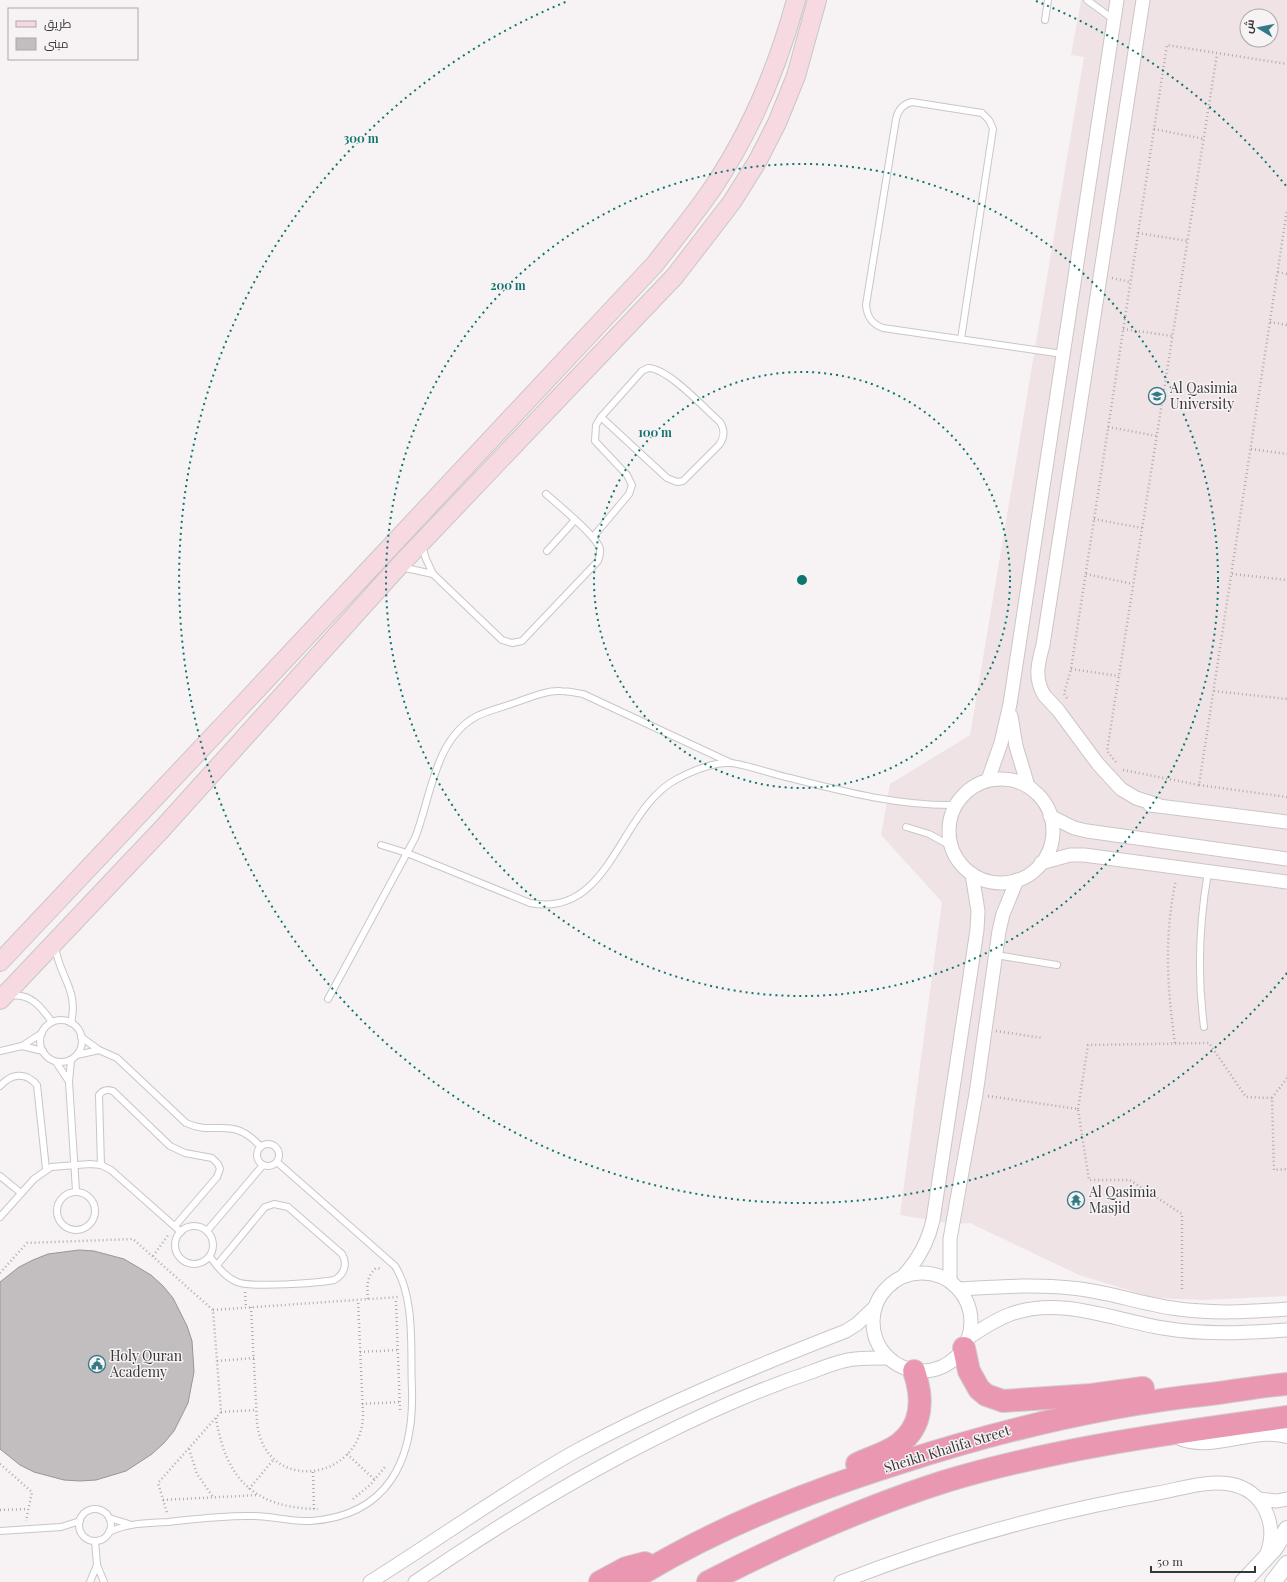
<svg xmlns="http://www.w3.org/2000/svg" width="1287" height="1582" viewBox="0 0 1287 1582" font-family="'Playfair Display',Cairo,serif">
  <rect width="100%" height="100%" fill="#f7f3f4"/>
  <path fill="#f0e3e6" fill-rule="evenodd" d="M1081,0H1287V1296L1203,1300L1154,1298L1079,1275L970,1223L953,1224L900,1215L942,902L881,835L890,784L970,735L1084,57L1071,55ZM1247,16H1271V40H1247Z"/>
  <path fill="#c2bebf" stroke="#999596" d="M79,1250L94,1251L124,1259L151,1275L163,1286L173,1298L187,1326L192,1341L194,1372L188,1403L174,1431L164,1443L152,1454L126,1471L96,1480L80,1481L64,1480L34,1472L20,1465L0,1449V1282L19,1267L33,1260L48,1254Z"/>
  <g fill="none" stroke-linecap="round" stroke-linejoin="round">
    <g stroke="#cac6c7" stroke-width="8">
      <g id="service">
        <path d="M1087,0L1113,19"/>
        <path d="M1045,20L1048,0"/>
        <path d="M961,339L993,129L989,120L982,113L912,102C903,104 898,110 896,119L866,305C867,317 872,324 883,328L1063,354"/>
        <path d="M648,368C668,368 704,408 720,422C725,430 725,437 719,445L683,481L677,482L667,478L601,417L642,371Z"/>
        <path d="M593,537L629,494L632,485L627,475L595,441L596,425L601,417"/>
        <path d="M422,546L426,559L433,574L502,640L512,643L522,641L598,561C599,557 601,553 600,549C597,536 557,504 546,494"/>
        <path d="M547,551L575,520"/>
        <path d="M401,567L433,574"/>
        <path d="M906,827L929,834L951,846"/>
        <path d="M381,845L407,853L530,903C611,919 619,809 677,779C692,771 714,762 731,763C745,764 775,775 790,778C845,792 899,806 956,805"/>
        <path d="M55,946C59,977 79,989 71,1023"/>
        <path d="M996,955L1057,965"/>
        <path d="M10,996C31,993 41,1007 52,1022"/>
        <path d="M328,999L415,838C431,798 434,739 477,716C487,711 500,708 511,704C527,699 545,690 561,691C568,691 576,693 583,694L731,763"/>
        <circle cx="61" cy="1041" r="21"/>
        <path d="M1204,1027C1197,974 1199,924 1208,872"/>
        <path d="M81,1037L99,1050L117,1058L186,1123C216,1137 231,1114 261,1147"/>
        <path d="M22,1046L42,1033"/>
        <path d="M0,1051L22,1046L43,1051"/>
        <path d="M77,1055L99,1050"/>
        <path d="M71,1060L69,1082L76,1191"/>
        <path d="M56,1062L68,1080"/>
        <path d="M0,1086C11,1074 25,1071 37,1085L46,1169"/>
        <circle cx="268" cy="1155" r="11"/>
        <path d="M101,1165L99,1095C103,1090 107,1089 113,1091L170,1146L185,1153L212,1158L218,1164L220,1169L217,1177L175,1226"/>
        <path d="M0,1176L21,1193"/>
        <circle cx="76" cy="1211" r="19"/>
        <path d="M0,1217L34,1179L51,1167L90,1164L101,1165L111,1170L181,1232"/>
        <circle cx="194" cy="1245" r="19"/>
        <path d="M207,1231L263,1165"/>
        <path d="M210,1257C218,1267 225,1277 237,1282C251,1288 318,1283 334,1280C344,1275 348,1264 342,1254L288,1207L274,1204L265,1207L217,1265"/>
        <circle cx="95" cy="1525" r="16"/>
        <path d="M109,1518L129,1524"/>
        <path d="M0,1531L61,1527L80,1521"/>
        <path d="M109,1532C128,1523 148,1523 168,1522C196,1519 225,1515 253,1516C273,1516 291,1522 310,1521C388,1516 414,1460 412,1390C410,1352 416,1299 395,1266L277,1162"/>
        <path d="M95,1541L97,1565L104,1582"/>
        <path d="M90,1582L97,1565"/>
      </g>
    </g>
    <g stroke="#cac6c7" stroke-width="15">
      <g id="minor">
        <path d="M1143,0L1043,645C1038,663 1034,678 1044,695L1058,710L1098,764L1121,789L1136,798L1158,805"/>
        <path d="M1011,716L1016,746L1028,786"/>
        <circle cx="1001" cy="831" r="52"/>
        <path d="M988,780L1001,743L1010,704L1117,0"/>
        <path d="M1150,805L1287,822"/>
        <path d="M1050,816L1074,828L1087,831L1287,859"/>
        <path d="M1041,863L1070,855H1084L1287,882"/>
        <circle cx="922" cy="1322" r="49"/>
        <path d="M904,1275C919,1259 928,1242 933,1220L977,930L978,911L972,874"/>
        <path d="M950,1281V1239L976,1094L999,931L1003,914L1017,880"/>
        <path d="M959,1289C996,1287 1034,1284 1071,1288C1106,1291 1138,1303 1172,1308C1211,1314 1248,1312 1287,1309"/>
        <path d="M969,1337C982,1329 996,1319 1011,1314C1061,1296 1113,1320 1163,1328C1204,1335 1245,1333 1287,1330"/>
        <path d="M1259,1499L1277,1501L1287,1499"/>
        <path d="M370,1582C439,1539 505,1491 576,1451C663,1404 754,1367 846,1331L857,1324L875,1307"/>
        <path d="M415,1582C517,1512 621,1450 735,1401C761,1390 787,1380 814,1371C827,1366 841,1360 855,1359C866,1358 877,1358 888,1358"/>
        <path d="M841,1582C943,1542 1050,1512 1158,1493C1180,1489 1207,1480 1230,1484C1264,1490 1279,1525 1266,1556"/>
      </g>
    </g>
    <g stroke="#cac6c7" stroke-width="18">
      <g id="tertiary">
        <path d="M1178,1436C1212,1452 1252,1425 1287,1435"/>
        <path d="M1243,1582L1274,1549L1287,1529"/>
        <path d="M1273,1582L1287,1564"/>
      </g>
    </g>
    <g stroke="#cac6c7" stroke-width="20">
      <g id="secondary">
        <path d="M0,962L232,716L655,264C675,238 696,213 714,186C752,129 778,66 796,0"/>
        <path d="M0,1000L162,829L398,567L675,276L732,202L757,162L777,123L796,76L817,0"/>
      </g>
    </g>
    <g stroke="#cfcfcf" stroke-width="24">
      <g id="trunk">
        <path d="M964,1348L969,1371L979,1389L986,1395L1003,1401L1091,1395L1143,1388"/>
        <path d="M857,1464C871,1457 887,1453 899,1444C924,1425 923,1397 914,1371"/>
        <path d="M600,1582L626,1568L645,1563"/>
        <path d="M628,1582C713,1529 804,1493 899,1463C1001,1430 1104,1405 1211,1394C1236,1391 1261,1386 1287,1384"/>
        <path d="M708,1582C784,1543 862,1508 943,1482C1055,1448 1172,1433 1287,1417"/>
      </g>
    </g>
    <g stroke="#afacad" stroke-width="2.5" stroke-dasharray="1 3" stroke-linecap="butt">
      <path d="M1154,129L1204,139"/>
      <path d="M1138,233L1188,241"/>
      <path d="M1278,272L1287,274"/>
      <path d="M1112,278L1130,282"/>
      <path d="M1270,322L1287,325"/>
      <path d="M1123,329L1172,336"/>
      <path d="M1108,427L1157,436"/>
      <path d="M1251,449L1287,454"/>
      <path d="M1094,519L1142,528"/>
      <path d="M1086,574L1133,584"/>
      <path d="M1232,574L1287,580"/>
      <path d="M1071,669L1119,676"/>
      <path d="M1214,691L1287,699"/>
      <path d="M1067,698L1064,694L1071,669L1167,45L1287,64"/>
      <path d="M1116,762L1107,751L1217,54"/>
      <path d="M1123,770L1199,785L1287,210"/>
      <path d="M1199,785L1287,797"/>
      <path d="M996,1031L1043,1038"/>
      <path d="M1175,1043C1167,988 1164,935 1176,880"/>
      <path d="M988,1096L1078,1109L1089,1180H1130L1182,1214V1292"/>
      <path d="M1272,1098L1287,1078"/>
      <path d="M1078,1109L1088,1045L1209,1043L1246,1097L1272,1098L1274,1170L1287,1169"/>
      <path d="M153,1256L169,1234"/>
      <path d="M0,1273L27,1243L133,1239L213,1310L221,1412L158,1483L167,1513"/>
      <path d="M245,1292L246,1308"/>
      <path d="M368,1299C367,1286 366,1277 376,1268L382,1269"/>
      <path d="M396,1301L400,1410"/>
      <path d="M251,1307L257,1422C264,1495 362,1482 363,1415L358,1300"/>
      <path d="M213,1310L398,1297"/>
      <path d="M360,1352L398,1350"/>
      <path d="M217,1361L254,1358"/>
      <path d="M362,1404L400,1402"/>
      <path d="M221,1412L256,1410"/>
      <path d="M216,1418C226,1480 255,1508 318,1509"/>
      <path d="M189,1449L197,1474L213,1497"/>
      <path d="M347,1454L375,1480"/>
      <path d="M0,1464L32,1492L26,1521"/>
      <path d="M313,1472L314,1509"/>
      <path d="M249,1489L274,1459"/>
      <path d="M353,1499L370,1485L385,1467"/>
      <path d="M163,1500L258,1495"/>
      <path d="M0,1510L28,1509"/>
    </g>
    <use href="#service" stroke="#fff" stroke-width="6"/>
    <use href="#minor" stroke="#fff" stroke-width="13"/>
    <use href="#tertiary" stroke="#fff" stroke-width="16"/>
    <use href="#secondary" stroke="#f7d9e2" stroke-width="18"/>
    <use href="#trunk" stroke="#ea98b2" stroke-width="22"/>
  </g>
  <g fill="none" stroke="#0f766e" stroke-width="2" stroke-dasharray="2 4">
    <circle cx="802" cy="580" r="208"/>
    <circle cx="802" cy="580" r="416"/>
    <path d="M1287 973A624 624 0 1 1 568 1M1036 1A624 624 0 0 1 1287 187"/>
  </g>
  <defs>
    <g id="university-ring" transform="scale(0.9)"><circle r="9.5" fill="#f7f3f4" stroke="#347a86" stroke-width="1.5"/><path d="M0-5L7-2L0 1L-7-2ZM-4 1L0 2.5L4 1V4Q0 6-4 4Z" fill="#347a86"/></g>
    <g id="temple-ring" transform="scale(0.9)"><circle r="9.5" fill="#f7f3f4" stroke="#347a86" stroke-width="1.5"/><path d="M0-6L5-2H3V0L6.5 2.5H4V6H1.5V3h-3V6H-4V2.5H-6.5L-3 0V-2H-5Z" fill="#347a86"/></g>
    <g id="civic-ring" transform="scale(0.9)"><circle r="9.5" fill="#f7f3f4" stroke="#347a86" stroke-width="1.5"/><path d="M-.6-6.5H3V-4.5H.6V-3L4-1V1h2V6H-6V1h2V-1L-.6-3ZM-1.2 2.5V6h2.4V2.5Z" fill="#347a86"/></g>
  </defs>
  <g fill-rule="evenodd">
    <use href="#university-ring" x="1157" y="396"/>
    <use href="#temple-ring" x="1076" y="1200"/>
    <use href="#civic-ring" x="97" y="1364"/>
  </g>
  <g text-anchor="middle" stroke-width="3" stroke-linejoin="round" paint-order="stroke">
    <g font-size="14" fill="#383737" stroke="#f7f3f4" text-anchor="start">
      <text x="1170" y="393">Al Qasimia<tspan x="1170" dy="16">University</tspan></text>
      <text x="1089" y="1197">Al Qasimia<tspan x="1089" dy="16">Masjid</tspan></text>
      <text x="110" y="1361">Holy Quran<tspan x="110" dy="16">Academy</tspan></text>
    </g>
    <g font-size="14" fill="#383737" stroke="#f7f3f4">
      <text transform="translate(947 1449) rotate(-17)" y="5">Sheikh Khalifa Street</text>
    </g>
  </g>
  <circle cx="802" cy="580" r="6" fill="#0f766e" stroke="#f7f3f4" stroke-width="2"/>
  <g font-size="12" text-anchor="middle" font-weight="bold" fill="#0f766e" stroke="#f7f3f4" stroke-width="3" stroke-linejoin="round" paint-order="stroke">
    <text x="361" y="143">300 m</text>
    <text x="508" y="290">200 m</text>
    <text x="655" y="437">100 m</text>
  </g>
  <rect x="8" y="8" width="130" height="52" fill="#f7f3f4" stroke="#aba8a8"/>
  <rect x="16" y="21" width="20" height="6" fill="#f7d9e2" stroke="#aba8a8"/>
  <text x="44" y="28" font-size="12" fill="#383737">طريق</text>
  <rect x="16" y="38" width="20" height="12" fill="#c2bebf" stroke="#aba8a8"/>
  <text x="44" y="48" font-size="12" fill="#383737">مبنى</text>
  <g transform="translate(1259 28) rotate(280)"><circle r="19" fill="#f7f3f4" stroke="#aba8a8"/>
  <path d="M0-3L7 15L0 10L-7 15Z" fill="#347a86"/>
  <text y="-6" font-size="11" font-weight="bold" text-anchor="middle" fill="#383737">ش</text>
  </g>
  <path d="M1151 1566v6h104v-6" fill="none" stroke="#383737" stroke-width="2"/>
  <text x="1157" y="1566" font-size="12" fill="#383737" stroke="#f7f3f4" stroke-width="3" paint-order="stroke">50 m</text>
</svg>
